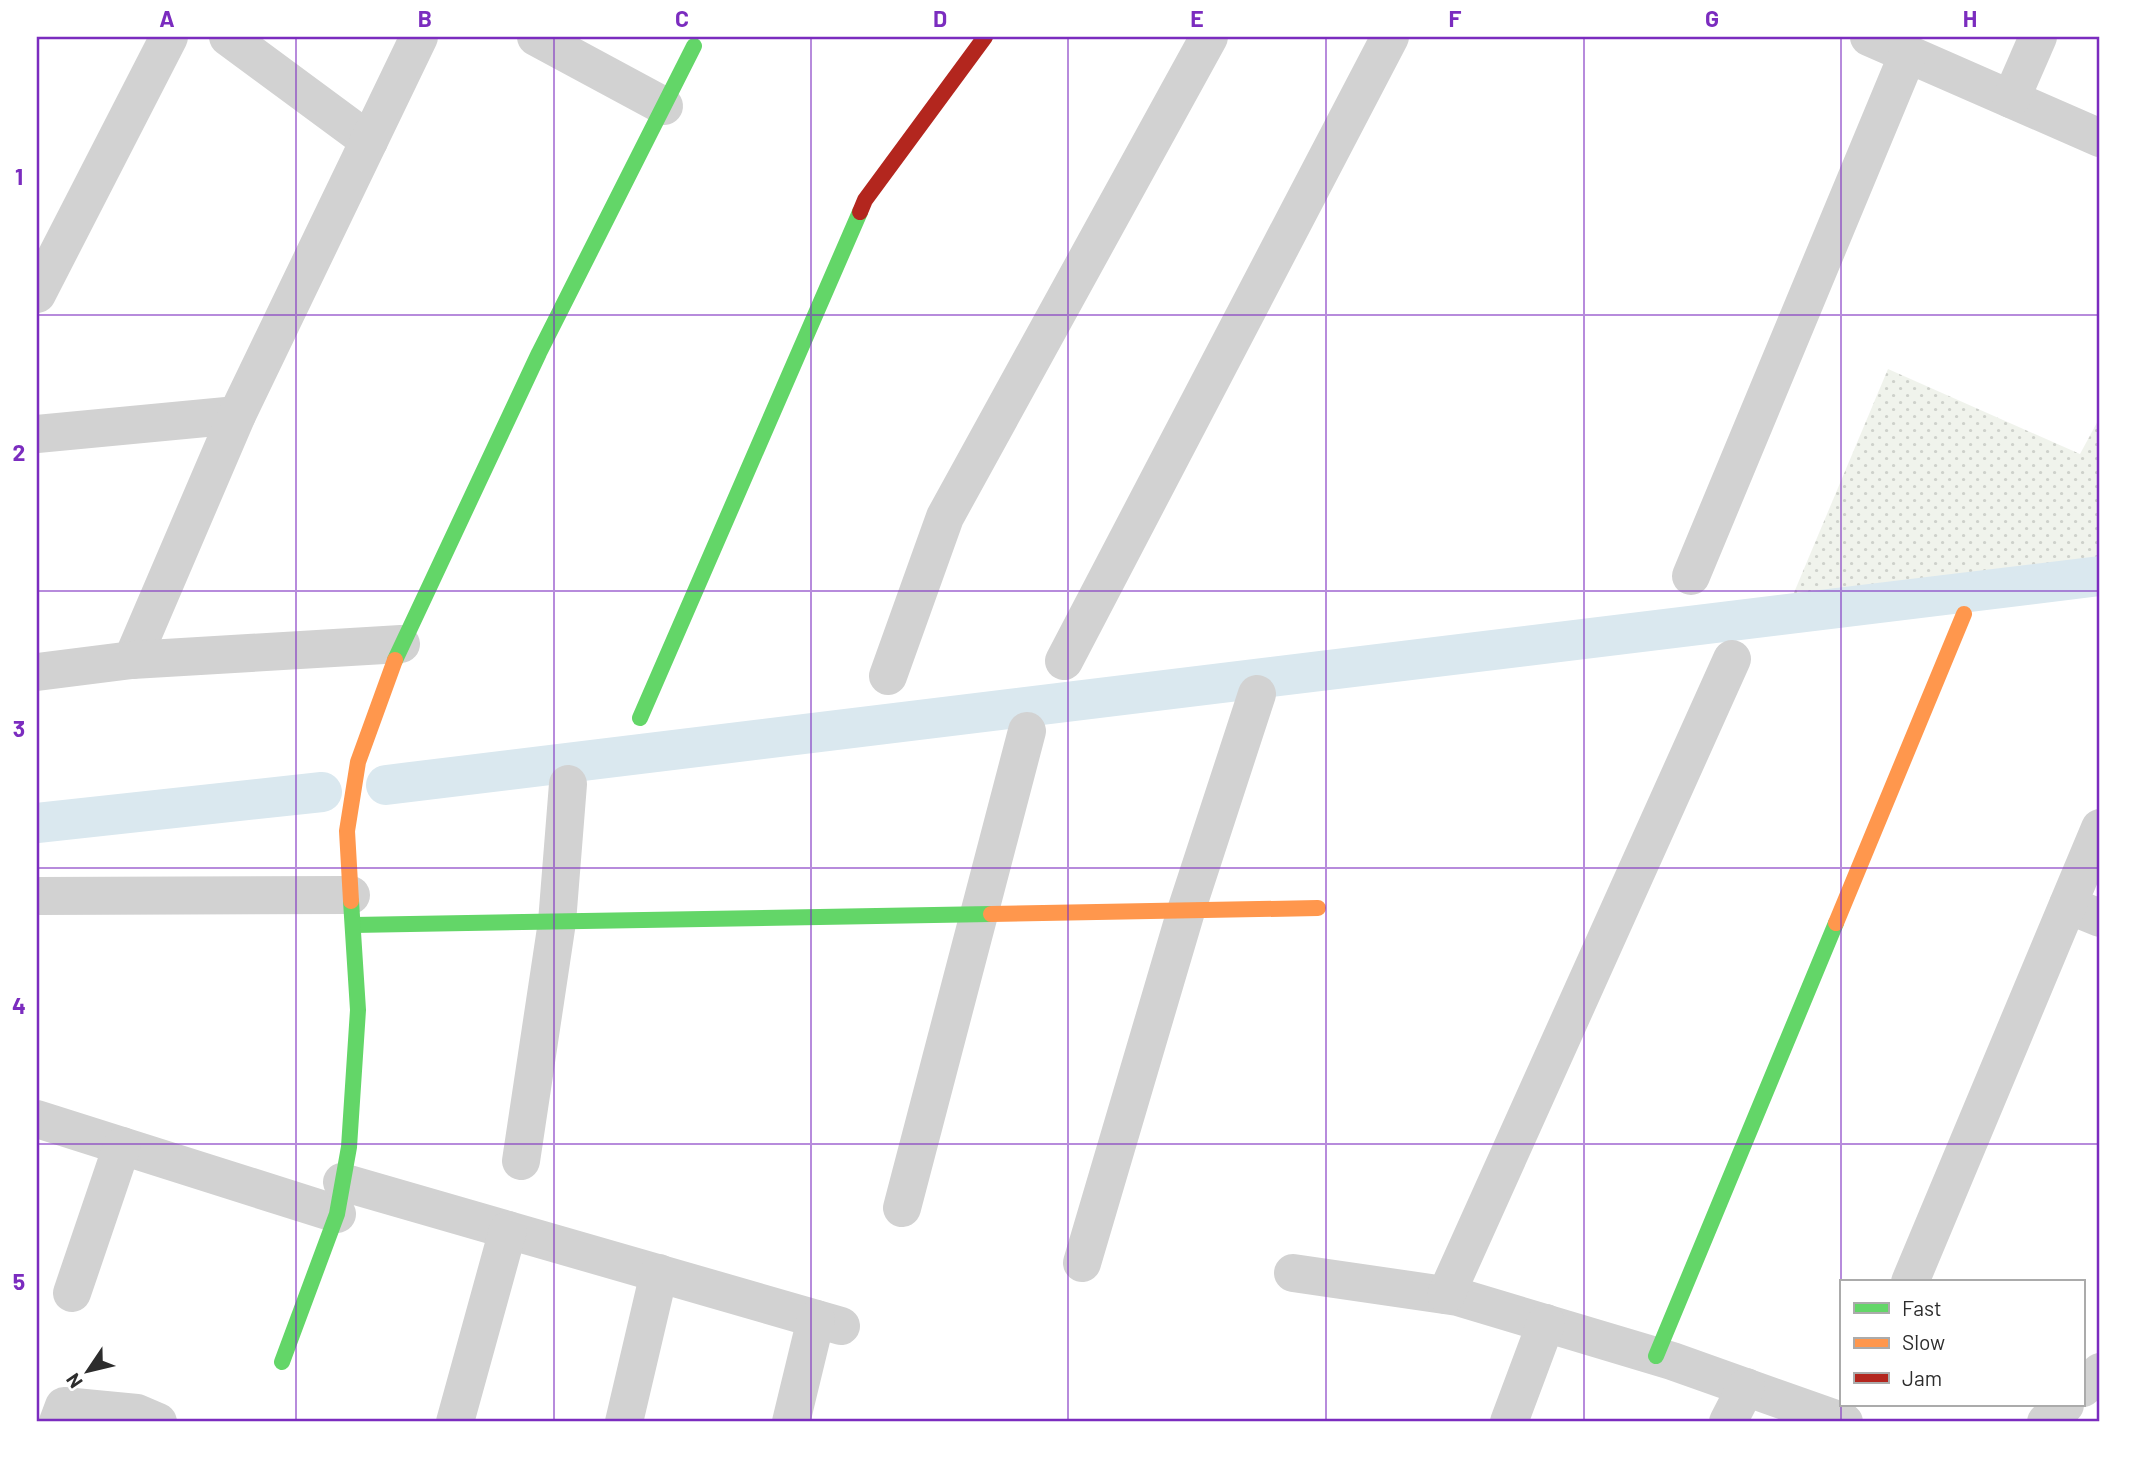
<svg xmlns="http://www.w3.org/2000/svg" width="2137" height="1459" viewBox="0 0 2137 1459" font-family="Barlow,sans-serif">
  <defs>
    <pattern id="grass-dots" width="8" height="8" patternUnits="userSpaceOnUse" patternTransform="scale(1.75)"><rect width="8" height="8" fill="#f0f3ec"/><path d="M2 2h.1M6 6h.1" fill="none" stroke="#ced1cb" stroke-width="1.8" stroke-linecap="round"/></pattern>
  </defs>
  <rect width="100%" height="100%" fill="#fff"/>
  <path fill="url(#grass-dots)" d="M1888,369L2080,454L2100,417V576L1785,614Z"/>
  <g fill="none" stroke-linecap="round" stroke-linejoin="round">
    <g stroke="#dae8ef" stroke-width="40">
      <path d="M386,785L2100,576"/>
      <path d="M37,823L322,792"/>
    </g>
    <g stroke="#d2d2d2" stroke-width="38">
      <path d="M228,37L369,141"/>
      <path d="M536,37L664,106"/>
      <path d="M1869,37L2100,138"/>
      <path d="M2011,99L2038,37"/>
      <path d="M37,294L169,37"/>
      <path d="M37,434L237,415"/>
      <path d="M1691,576L1908,54"/>
      <path d="M132,660L237,415L419,37"/>
      <path d="M1064,661L1390,37"/>
      <path d="M37,672L132,660L401,644"/>
      <path d="M888,676L945,517L1209,37"/>
      <path d="M37,896L351,895"/>
      <path d="M2068,905L2100,918"/>
      <path d="M37,1119L337,1214"/>
      <path d="M521,1161L557,922L568,784"/>
      <path d="M342,1182L841,1326"/>
      <path d="M902,1208L1027,731"/>
      <path d="M1082,1263L1186,911L1257,694"/>
      <path d="M1293,1273L1458,1297L1672,1361L1844,1422"/>
      <path d="M1910,1282L2100,828"/>
      <path d="M72,1293L122,1146"/>
      <path d="M1446,1295L1732,659"/>
      <path d="M2083,1388L2100,1372"/>
      <path d="M58,1422L64,1406L137,1413L158,1422"/>
      <path d="M455,1422L508,1230"/>
      <path d="M624,1422L659,1273"/>
      <path d="M791,1422L816,1319"/>
      <path d="M1509,1422L1546,1323"/>
      <path d="M1728,1422L1746,1387"/>
      <path d="M2046,1422L2065,1405"/>
    </g>
    <g stroke="#63d668" stroke-width="16">
      <path d="M395,660L539,353L694,46"/>
      <path d="M640,718L860,212"/>
      <path d="M353,925L991,914"/>
      <path d="M1656,1356L1836,923"/>
      <path d="M282,1362L337,1214L349,1147L358,1010L351,901"/>
    </g>
    <g stroke="#ff974d" stroke-width="16">
      <path d="M351,901L347,831L358,762L395,660"/>
      <path d="M991,914L1318,908"/>
      <path d="M1836,923L1964,614"/>
    </g>
    <path stroke="#b3261e" stroke-width="16" d="M860,212L865,200L985,37"/>
  </g>
  <path fill="none" stroke="#7b2cbf" stroke-width="2" stroke-opacity="0.55" d="M296,37V1422M554,37V1422M811,37V1422M1068,37V1422M1326,37V1422M1584,37V1422M1841,37V1422M37,315H2100M37,591H2100M37,868H2100M37,1144H2100"/>
  <rect width="2137" height="1459" fill="none" stroke="#ffffff" stroke-width="77"/>
  <rect x="1840" y="1280" width="245" height="126" fill="#ffffff" stroke="#ababab" stroke-width="2"/>
  <rect x="1854" y="1303" width="35" height="10" fill="#63d668" stroke="#ababab" stroke-width="2"/>
  <text x="1902" y="1316" font-size="21" fill="#2d2d2d">Fast</text>
  <rect x="1854" y="1338" width="35" height="10" fill="#ff974d" stroke="#ababab" stroke-width="2"/>
  <text x="1902" y="1350" font-size="21" fill="#2d2d2d">Slow</text>
  <rect x="1854" y="1373" width="35" height="10" fill="#b3261e" stroke="#ababab" stroke-width="2"/>
  <text x="1902" y="1386" font-size="21" fill="#2d2d2d">Jam</text>
  <g transform="translate(88 1371) rotate(235)" stroke="#ffffff" stroke-width="5" paint-order="stroke">
  <path d="M0-5L12 26L0 18L-12 26Z" fill="#2d2d2d"/>
  <text y="-10" font-size="19" font-weight="bold" text-anchor="middle" fill="#2d2d2d">N</text>
  </g>
  <rect x="38" y="38" width="2060" height="1382" fill="none" stroke="#7b2cbf" stroke-width="2.5"/>
  <g font-size="23" text-anchor="middle" font-weight="bold" fill="#7b2cbf">
    <text x="167" y="27">A</text>
    <text x="425" y="27">B</text>
    <text x="682" y="27">C</text>
    <text x="940" y="27">D</text>
    <text x="1197" y="27">E</text>
    <text x="1455" y="27">F</text>
    <text x="1712" y="27">G</text>
    <text x="1970" y="27">H</text>
    <text x="19" y="185">1</text>
    <text x="19" y="461">2</text>
    <text x="19" y="737">3</text>
    <text x="19" y="1014">4</text>
    <text x="19" y="1290">5</text>
  </g>
</svg>
